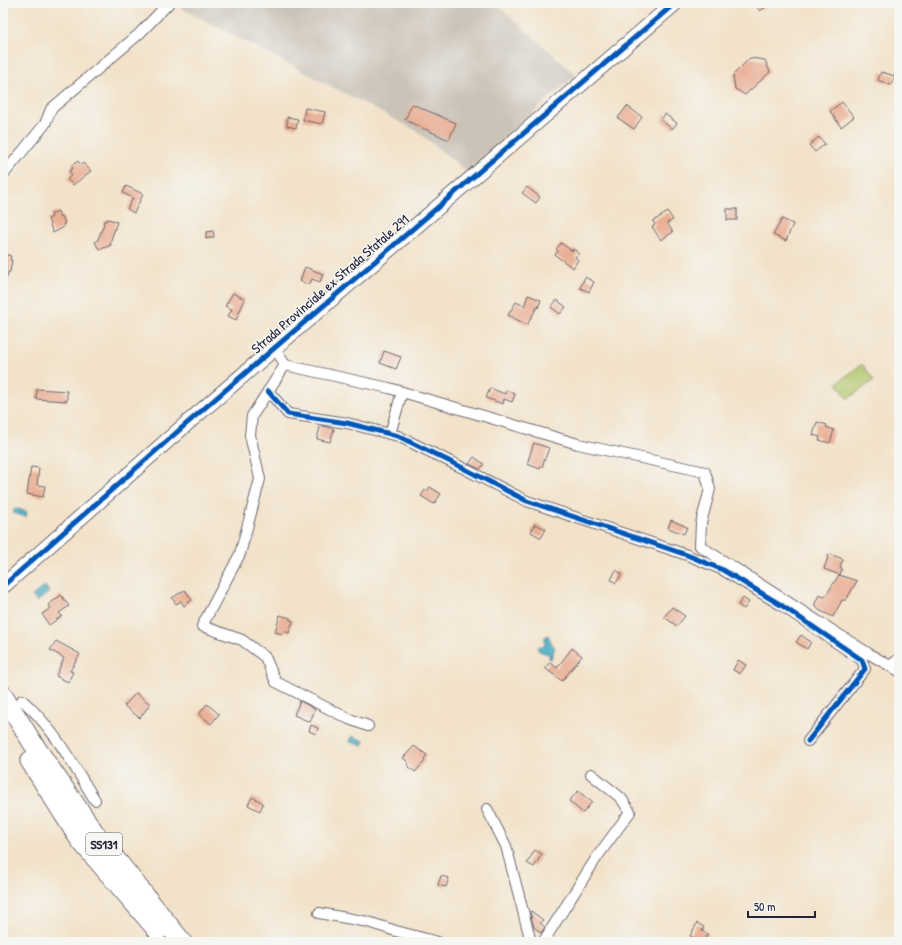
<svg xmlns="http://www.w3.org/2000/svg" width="902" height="945" viewBox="0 0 902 945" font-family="'Patrick Hand',sans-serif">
  <rect width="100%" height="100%" fill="#f6f6f2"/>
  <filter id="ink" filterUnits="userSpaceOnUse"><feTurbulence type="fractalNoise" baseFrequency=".025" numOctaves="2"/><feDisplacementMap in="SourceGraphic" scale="8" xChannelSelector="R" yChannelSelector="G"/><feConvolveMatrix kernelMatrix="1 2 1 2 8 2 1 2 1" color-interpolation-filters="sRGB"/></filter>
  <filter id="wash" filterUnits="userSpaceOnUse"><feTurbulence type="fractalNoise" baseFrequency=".012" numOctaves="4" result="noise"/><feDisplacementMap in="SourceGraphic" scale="16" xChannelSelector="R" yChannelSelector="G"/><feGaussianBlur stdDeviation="0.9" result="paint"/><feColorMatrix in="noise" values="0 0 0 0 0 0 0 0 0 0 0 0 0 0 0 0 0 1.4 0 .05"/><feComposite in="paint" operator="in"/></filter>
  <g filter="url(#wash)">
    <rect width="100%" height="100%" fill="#f2e2c9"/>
    <path fill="#cbc3b8" d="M176,3H495L576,75L466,171L417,131L175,5Z"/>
    <path fill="#b1c468" stroke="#6a7352" d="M862,364L874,380L848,399L837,383Z"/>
    <g fill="#41a9c1" stroke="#32667e">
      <path d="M15,508L27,512L26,517L13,513Z"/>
      <path d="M45,586L49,592L37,602L32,596Z"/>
      <path d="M548,635L552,644L555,647L551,659H549V654L539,651L537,647L545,645V637Z"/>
      <path d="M352,736L365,741L363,746L350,742Z"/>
    </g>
    <g id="blocks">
      <g fill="#e9af94">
        <path d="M754,3H771L760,11Z"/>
        <path d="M750,58L765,60L770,72L745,95L735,89L733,75Z"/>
        <path d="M881,72L895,76L891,85L878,80Z"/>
        <path d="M842,102L854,117L841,127L830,111Z"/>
        <path d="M412,104L456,123L449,140L405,120Z"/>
        <path d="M627,106L642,117L634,129L618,118Z"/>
        <path d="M305,108L325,112L322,124L303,120Z"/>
        <path d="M665,114L677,123L672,129L661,120Z"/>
        <path d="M287,117L298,119L296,128L287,126Z"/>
        <path d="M819,137L825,144L815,152L809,145Z"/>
        <path d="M78,161L81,165L83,163L91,171L73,185L67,179L72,175L69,171L73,168L71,166Z"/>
        <path d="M126,186L143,194L134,213L127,209L133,198L123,193Z"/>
        <path d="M527,187L540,197L536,203L522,193Z"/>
        <rect x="727" y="209" width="10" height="11"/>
        <path d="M58,211L60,217L62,216L65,223L63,224L64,227L53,233L48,219L52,217L51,214Z"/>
        <path d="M668,212L673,220L667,223L673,232L661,240L652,227L655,225L653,221Z"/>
        <path d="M109,219L117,222L110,243L111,245L101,249L98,248L95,242L97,241L99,237L104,224L103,222Z"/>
        <path d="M782,219L793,224L786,241L773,235Z"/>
        <path d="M213,231L214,237L206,239V232Z"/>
        <path d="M561,243L572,251L573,249L579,253L575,257L578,260L573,268L555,255L558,251L556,249Z"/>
        <path d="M3,254L11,256L10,260H12L10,272H8L7,278H3Z"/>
        <path d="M305,267L323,274L320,282L312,279L309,285L300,281Z"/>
        <path d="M585,277L594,282L589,292L580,288Z"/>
        <path d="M233,293L245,299L236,320L228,316L232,309L225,306Z"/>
        <path d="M528,295L541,300L538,308L537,307L527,325L508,315L516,302L524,306Z"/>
        <path d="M557,300L566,307L560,314L551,307Z"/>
        <path d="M384,351L401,357L396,369L380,363Z"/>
        <path d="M490,388L505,394L506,390L515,394L512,402L504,399L503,404L486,398Z"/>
        <path d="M37,389L67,391V401L36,399Z"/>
        <path d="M817,422L827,425L826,427L834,430L830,443L819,440L820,437L813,435Z"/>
        <path d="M323,426L334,429L330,442L317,439L320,427H323Z"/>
        <path d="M534,443L549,448L542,467L541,466L540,469L527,464Z"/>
        <path d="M474,457L484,464L480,469L469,464Z"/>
        <path d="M31,467L39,468L37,485L45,486L43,497L27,494Z"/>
        <path d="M430,487L441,494L434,504L421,496L425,490L427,491Z"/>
        <path d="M671,520L687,527L684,534L668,528Z"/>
        <path d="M535,524L546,529L541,538L531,532Z"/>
        <path d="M829,554L843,559L840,567L842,568L840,575L824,569Z"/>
        <path d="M616,570L622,574L616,583L611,580Z"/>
        <path d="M839,575L857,581L846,600H842L833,617L819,610L815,606V603L819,595L825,597Z"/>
        <path d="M185,590L192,600L184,606L181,601L176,604L172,598Z"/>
        <path d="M61,595L69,606L59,613L62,616L49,625L42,614L51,608L48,605Z"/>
        <path d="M743,598L749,602L744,609L738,605Z"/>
        <path d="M672,607L685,616L677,626L664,617Z"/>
        <path d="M280,615L290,618V620L293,621L289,633L284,631L283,634L275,632Z"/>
        <path d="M801,635L811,642L807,649L796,642Z"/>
        <path d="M56,641L80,654L70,671L73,672L68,682L56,676L64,658L50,650Z"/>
        <path d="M572,648L582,656L562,681L545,668L550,662L557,668Z"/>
        <path d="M738,660L746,665L740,674L733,670Z"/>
        <path d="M136,693L150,704L140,718L124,706Z"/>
        <path d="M300,701L315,709L310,722L294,715Z"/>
        <path d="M207,704L219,714L211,724L199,714Z"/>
        <path d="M311,725L318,728L316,734L309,731Z"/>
        <path d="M414,746L427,755L424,759L425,761L415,772L408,766L407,761L403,758Z"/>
        <path d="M578,791L592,802L583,813L569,801Z"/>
        <path d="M252,797L263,803L260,811L248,805Z"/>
        <path d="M535,850L542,854L534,867L527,863Z"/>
        <path d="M441,876L449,878L446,887L438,885Z"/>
        <path d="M531,911L543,920L540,923L545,927L541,933L534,927L530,912Z"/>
        <path d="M697,923L704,927L702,931L708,934L704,942L690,936Z"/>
      </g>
    </g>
  </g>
  <g filter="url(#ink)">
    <use href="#blocks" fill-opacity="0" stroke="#6b656d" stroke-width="1"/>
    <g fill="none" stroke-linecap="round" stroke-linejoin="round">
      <g stroke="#6b656d" stroke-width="12">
        <g id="street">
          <path d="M3,175L45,124L51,109L139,34L169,3"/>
          <path d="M275,348L285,365L252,416L250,435L260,479L240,554L202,626L242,640L265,657L276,682L349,719L368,726"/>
          <path d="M285,365L389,388L578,444L705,472L710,489L701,523L700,546L871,655L899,671"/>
          <path d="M268,391L288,414L347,423L398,436L463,468L527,501L687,555L723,570L781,605L862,660L865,669L808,741"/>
          <path d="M390,434L402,392"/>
          <path d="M890,666L899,659"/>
          <path d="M22,700C54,728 73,765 95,800"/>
          <path d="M487,809L506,846L531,942"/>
          <path d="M319,913L368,922L396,931L438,942"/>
          <path d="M543,942L597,857L630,812L621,798L591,774"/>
        </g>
      </g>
      <g stroke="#6b656d" stroke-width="17">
        <path id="secondary" d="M3,586L185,425L675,3"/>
      </g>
      <g stroke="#6b656d" stroke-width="21">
        <g id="highway">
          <path d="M3,695L32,742L94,832L182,942"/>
          <path d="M30,761L80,840L158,931"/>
        </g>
      </g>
      <use href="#street" stroke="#fff" stroke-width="10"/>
      <use href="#secondary" stroke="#fff" stroke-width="15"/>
      <use href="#highway" stroke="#fff" stroke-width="19"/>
      <g stroke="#f6f6f2" stroke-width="8">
        <g id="cycleway">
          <path d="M268,391L288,414L347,423L398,436L463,468L527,501L687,555L723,570L781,605L862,660L865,669L808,741"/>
          <path d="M3,586L185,425L675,3"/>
        </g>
      </g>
      <use href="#cycleway" stroke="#0057b8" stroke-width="5"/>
    </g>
  </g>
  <g text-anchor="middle" stroke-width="3" stroke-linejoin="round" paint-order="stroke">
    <rect fill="#f6f6f2" stroke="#626272" stroke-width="1" x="86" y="833" width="36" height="22" rx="3"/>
    <g font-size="13" font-weight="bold" fill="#22223b">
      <text x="104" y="849">SS131</text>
    </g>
    <g font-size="14" fill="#22223b" stroke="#f6f6f2">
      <text transform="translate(330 284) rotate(-41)" y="5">Strada Provinciale ex Strada Statale 291</text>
    </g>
  </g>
  <rect width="902" height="945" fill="none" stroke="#f6f6f2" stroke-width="16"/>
  <path d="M748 911v6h67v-6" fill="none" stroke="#22223b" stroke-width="2"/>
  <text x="754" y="911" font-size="12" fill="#22223b" stroke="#f6f6f2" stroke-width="3" paint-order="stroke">50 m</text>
</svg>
